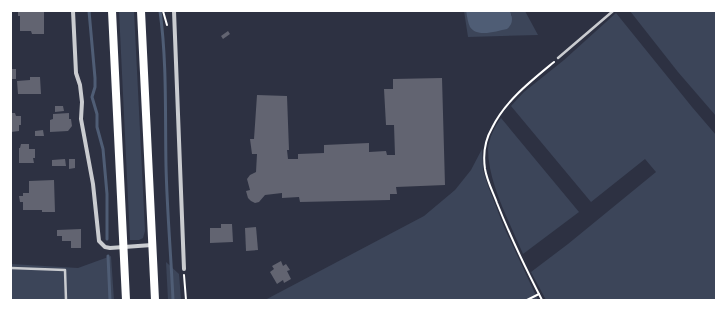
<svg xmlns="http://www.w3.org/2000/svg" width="727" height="311" viewBox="0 0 727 311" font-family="Overpass,sans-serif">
  <rect width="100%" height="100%" fill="#2d3142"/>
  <g fill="#3c4559">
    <path d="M119,11H134L145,231L143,238L139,240H130Z"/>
    <path d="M464,11H466L470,26L512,16L510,11H525L538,35L468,37Z"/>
    <path d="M630,11H716V116L678,72Z"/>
    <path d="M616,13L692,107L716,135V300H546L531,272L568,244L656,172L645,159L591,202L511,106L524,92L564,60Z"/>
    <path d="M501,118L579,212L523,254C510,223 488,183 488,149C489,138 495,126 501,118Z"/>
    <path d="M482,149L483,170L488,186L504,227L538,300H265L424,216L455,190L471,170Z"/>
    <path d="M111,256L114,300H11V264L78,268Z"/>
    <path d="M166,262L179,274L181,300H168Z"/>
  </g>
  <path fill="#4f5d75" d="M466,11H510C513,18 513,24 507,29C497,31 477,38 470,27C468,23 467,16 466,11Z"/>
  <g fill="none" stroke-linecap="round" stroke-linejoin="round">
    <g stroke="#4f5d75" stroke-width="3">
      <path d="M89,11L95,78V87L92,97L97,114V127L103,149L107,194V239"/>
      <path d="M160,11C167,62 165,115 166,166C167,211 171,255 173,300"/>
      <path d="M108,256L110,300"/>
    </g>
  </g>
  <g fill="#626471">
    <path d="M18,11H44V34H32L31,31H20V16H18Z"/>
    <path d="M228,31L230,34L223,39L221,36Z"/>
    <rect x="11" y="69" width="5" height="10"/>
    <path d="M30,77H40L41,94H18L17,81L30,80Z"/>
    <path d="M442,78L445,185L396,187L397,194H390V200L300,202L299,197L282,198V193L265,195L259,202L255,203L251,201L248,198L246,191L250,190L247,179L250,175L256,172L257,154H252L250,139H254L257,95L287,96L289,150H287L288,159H298V154L324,153V145L369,143V152L386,151L387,155H395L394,125H386L384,89H393V79Z"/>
    <path d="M55,106H63L64,111L55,112Z"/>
    <path d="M11,113H15L16,116H21V125H19V131L11,132Z"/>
    <path d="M69,113V119H71L72,126L68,131L50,132V120L53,119V114Z"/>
    <path d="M43,130L44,136H35V131Z"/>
    <path d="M21,144H29V149H35V158H33L34,163H19V148H20Z"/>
    <path d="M65,159L66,166H52V160Z"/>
    <path d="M69,159H75V168L69,169Z"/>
    <path d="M54,180L55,212H42V210H23V202H20L19,196H23V193H29V181Z"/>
    <path d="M221,224H232L233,242L210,243V228H221Z"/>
    <path d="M256,227L258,250L246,251L245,228Z"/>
    <path d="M81,229V248H71V241H62V236H57V230Z"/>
    <path d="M281,261L283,266L286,264L290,270L287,271L291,279L284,283L283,280L277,284L270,272L274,269L272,266Z"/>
  </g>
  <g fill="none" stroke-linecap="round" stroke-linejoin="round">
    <g stroke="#fff" stroke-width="2">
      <path d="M163,11L167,25"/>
      <path d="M184,275L186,300"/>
      <path d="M527,300L539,294"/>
      <path d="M542,300C526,269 510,236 497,203C493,192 487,181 485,169C483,155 485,140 492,128C505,101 531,81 554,62"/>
    </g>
    <g stroke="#caccd0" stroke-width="2.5">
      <path d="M558,58L613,11"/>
      <path d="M11,268L65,270L66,300"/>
    </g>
    <g stroke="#caccd0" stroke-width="4">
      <path d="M73,11L76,73L80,85L82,102L81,119L93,184L99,241L105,247L110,248L152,245"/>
      <path d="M174,11L184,269"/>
    </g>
    <g stroke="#fff" stroke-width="8">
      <path d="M112,11L126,300"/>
      <path d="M141,11L155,300"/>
    </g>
  </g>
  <rect width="727" height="311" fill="none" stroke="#ffffff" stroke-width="24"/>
</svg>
